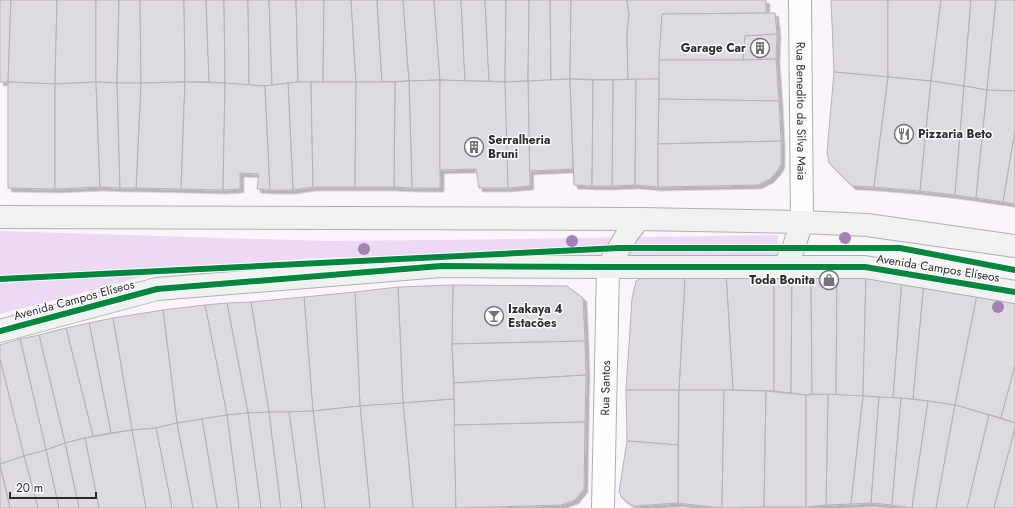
<svg xmlns="http://www.w3.org/2000/svg" width="1015" height="508" viewBox="0 0 1015 508" font-family="Jost,sans-serif">
  <defs>
    <filter id="shadow"><feDropShadow dx="3.5" dy="3.5" stdDeviation="0" flood-color="#0004"/></filter>
  </defs>
  <rect width="100%" height="100%" fill="#f9f5fb"/>
  <path fill="#edd8f5" d="M0,231L159,236L327,241L442,240L778,235L777,255L444,254L300,259L158,273L0,314Z"/>
  <g fill="#dedbe0" stroke="#b5b2b7" filter="url(#shadow)">
    <path d="M0,0H11L8,82H0Z"/>
    <path d="M11,0H57L55,84L8,82Z"/>
    <path d="M57,0H96V82L55,84Z"/>
    <path d="M96,0H119L117,83L96,82Z"/>
    <path d="M119,0H140L141,83H117Z"/>
    <path d="M140,0H184L185,82L141,83Z"/>
    <path d="M184,0H206L209,82H185Z"/>
    <path d="M206,0H224L225,83L209,82Z"/>
    <path d="M224,0H248L249,85L225,83Z"/>
    <path d="M248,0H269L272,85L265,86L249,85Z"/>
    <path d="M269,0H296L298,82L272,85Z"/>
    <path d="M296,0H324L323,82H298Z"/>
    <path d="M324,0H351L356,82H323Z"/>
    <path d="M351,0H377L382,82H356Z"/>
    <path d="M377,0H403L409,81L382,82Z"/>
    <path d="M403,0H434L440,80L409,81Z"/>
    <path d="M434,0H461L465,81L440,80Z"/>
    <path d="M461,0H485L489,81H465Z"/>
    <path d="M485,0H506L505,82L489,81Z"/>
    <path d="M506,0H529L528,81L505,82Z"/>
    <path d="M529,0H550L551,80L528,81Z"/>
    <path d="M550,0H571L570,79L551,80Z"/>
    <path d="M571,0H627L629,15L627,33L628,80L570,79Z"/>
    <path d="M627,0H766V13L662,14L659,79L628,80L627,33L629,15Z"/>
    <path d="M831,0H888V77L834,72Z"/>
    <path d="M888,0H941L931,81L888,77Z"/>
    <path d="M941,0H971L964,86L931,81Z"/>
    <path d="M971,0H996L987,90L964,86Z"/>
    <path d="M996,0H1015V91L987,90Z"/>
    <path d="M775,13L777,34L745,36L743,60H659L662,14Z"/>
    <path d="M777,34L776,59L743,60L745,36Z"/>
    <path d="M776,59L779,101L659,99V60H743Z"/>
    <path d="M834,72L888,77L874,187L852,186L829,163L827,152Z"/>
    <path d="M888,77L931,81L920,191L874,187Z"/>
    <path d="M570,79L573,169L529,171L528,81Z"/>
    <path d="M570,79L593,80L592,186L574,185Z"/>
    <path d="M636,79L635,185L612,186L613,80Z"/>
    <path d="M636,79H659L658,187L635,185Z"/>
    <path d="M440,80V188L394,187L395,82Z"/>
    <path d="M440,80V188H412L409,81Z"/>
    <path d="M440,80L505,82L508,125V188H479L476,169L440,170Z"/>
    <path d="M593,80H613L612,186H592Z"/>
    <path d="M409,81L412,188L394,187L395,82Z"/>
    <path d="M528,81L530,186L508,188L505,82Z"/>
    <path d="M931,81L964,86L955,195L920,191Z"/>
    <path d="M8,82L55,84V189L8,188Z"/>
    <path d="M96,82L100,187L55,189V84Z"/>
    <path d="M96,82L117,83L120,188L100,187Z"/>
    <path d="M185,82L181,189L136,188L141,83Z"/>
    <path d="M185,82L225,83L223,190L181,189Z"/>
    <path d="M298,82H311L313,187L293,190L288,83Z"/>
    <path d="M311,82H356L355,187H313Z"/>
    <path d="M356,82H395L394,187H355Z"/>
    <path d="M117,83H141L136,188H120Z"/>
    <path d="M225,83L265,86L270,190L257,189L259,174L240,173V189L223,190Z"/>
    <path d="M288,83L293,190H270L265,86Z"/>
    <path d="M964,86L987,90L976,198L955,195Z"/>
    <path d="M987,90L1015,91V131L1003,202L976,198Z"/>
    <path d="M659,99L779,101L781,141L658,144Z"/>
    <path d="M1015,131V204L1003,202Z"/>
    <path d="M781,141V164L778,170L770,179L758,185L658,187V144Z"/>
    <path d="M774,272V391L733,390L726,274Z"/>
    <path d="M774,272L792,274L791,393L774,391Z"/>
    <path d="M811,273L812,394L806,395L791,393L792,274Z"/>
    <path d="M811,273H837L836,395L812,394Z"/>
    <path d="M837,273L866,274L863,396L836,395Z"/>
    <path d="M726,274L733,390H679L685,277Z"/>
    <path d="M866,274L902,279L893,398L863,396Z"/>
    <path d="M647,276L685,277L679,390H626L632,299L636,281Z"/>
    <path d="M902,279L924,283L913,399L893,398Z"/>
    <path d="M924,283L977,295L955,405L913,399Z"/>
    <path d="M453,285L567,286L583,298L585,341L452,344Z"/>
    <path d="M453,285L452,344L454,399L403,403L398,287Z"/>
    <path d="M398,287L403,403L360,406L355,292Z"/>
    <path d="M355,292L360,406L313,411L304,297Z"/>
    <path d="M977,295L1015,303V365L1001,418L955,405Z"/>
    <path d="M304,297L313,411L289,412H269L251,302Z"/>
    <path d="M251,302L269,412L248,413L227,303Z"/>
    <path d="M227,303L248,413L227,415L205,305Z"/>
    <path d="M205,305L227,415L177,423L163,310Z"/>
    <path d="M163,310L177,423L156,428L132,430L113,318Z"/>
    <path d="M113,318L132,430L111,433L89,323Z"/>
    <path d="M89,323L111,433L93,436L66,328Z"/>
    <path d="M66,328L93,436L65,443L39,335Z"/>
    <path d="M39,335L65,443L46,450L20,339Z"/>
    <path d="M20,339L46,450L24,456L0,359V345Z"/>
    <path d="M585,341L586,375L454,383L452,344Z"/>
    <path d="M0,359L24,456L0,464Z"/>
    <path d="M1015,365V423L1001,418Z"/>
    <path d="M586,375L585,422L454,425V383Z"/>
    <path d="M626,390H679L678,445L627,441Z"/>
    <path d="M679,390H724L722,508L678,503Z"/>
    <path d="M724,390L766,391L764,507L722,508Z"/>
    <path d="M766,391L806,395V507H764Z"/>
    <path d="M828,394L863,396L851,504L826,505Z"/>
    <path d="M828,394L826,505L806,507V395Z"/>
    <path d="M863,396L879,397L871,503L851,504Z"/>
    <path d="M879,397L901,398L892,505L871,503Z"/>
    <path d="M901,398L928,401L912,508L892,505Z"/>
    <path d="M454,399L456,508H413L403,403Z"/>
    <path d="M928,401L955,405L936,508H912Z"/>
    <path d="M403,403L413,508H370L360,406Z"/>
    <path d="M955,405L989,415L967,508H936Z"/>
    <path d="M360,406L370,508H325L313,411Z"/>
    <path d="M313,411L325,508H302L289,412Z"/>
    <path d="M269,412L281,508H261L248,413Z"/>
    <path d="M269,412H289L302,508H281Z"/>
    <path d="M248,413L261,508H239L227,415Z"/>
    <path d="M227,415L239,508H217L202,419Z"/>
    <path d="M989,415L1015,423V428L994,508H967Z"/>
    <path d="M202,419L217,508H193L177,423Z"/>
    <path d="M585,422L584,489L575,500L561,505L456,508L454,425Z"/>
    <path d="M177,423L193,508H172L156,428Z"/>
    <path d="M156,428L172,508H146L132,430Z"/>
    <path d="M1015,428V508H994Z"/>
    <path d="M132,430L146,508H99L85,438Z"/>
    <path d="M85,438L99,508H79L65,443Z"/>
    <path d="M627,441L678,445V503L633,506L622,498L619,492Z"/>
    <path d="M65,443L79,508H59L46,450Z"/>
    <path d="M46,450L59,508H38L24,456Z"/>
    <path d="M24,456L38,508H10L0,464Z"/>
    <path d="M0,466L10,508H0Z"/>
  </g>
  <g fill="none" stroke-linecap="round" stroke-linejoin="round">
    <g stroke="#b0adb2" stroke-width="24">
      <g id="street">
        <path id="s1" d="M800,0L802,222"/>
        <path id="s2" d="M603,508L608,267"/>
      </g>
    </g>
    <g stroke="#b0adb2" stroke-width="24">
      <g id="secondary">
        <path d="M0,217L639,219L802,222L867,225L1015,246"/>
        <path d="M608,267L628,233L639,219"/>
        <path d="M784,267L793,249L802,222"/>
        <path d="M0,331L157,289L441,266L608,267H865L1015,292"/>
      </g>
    </g>
    <use href="#street" stroke="#fefefe" stroke-width="22"/>
    <use href="#secondary" stroke="#f0f2f0" stroke-width="22"/>
    <g stroke="#fff" stroke-width="8">
      <g id="cycleway">
        <path d="M0,279L619,248H900L1015,270"/>
        <path d="M0,331L157,289L441,266L608,267H865L1015,292"/>
      </g>
    </g>
    <use href="#cycleway" stroke="#00873e" stroke-width="6"/>
  </g>
  <g fill="#a382af">
    <circle cx="845" cy="238" r="6"/>
    <circle cx="572" cy="241" r="6"/>
    <circle cx="364" cy="249" r="6"/>
    <circle cx="998" cy="307" r="6"/>
  </g>
  <defs>
    <g id="building-ring" transform="scale(1)"><circle r="9.5" fill="#fff" stroke="#757176" stroke-width="1.5"/><path d="M-4-6H4V6H1V3H-1V6H-4ZM-2.5-4.3h1.7v1.8h-1.7ZM.8-4.3h1.7v1.8H.8ZM-2.5-1h1.7V.8h-1.7ZM.8-1h1.7V.8H.8Z" fill="#757176"/></g>
    <g id="restaurant-ring" transform="scale(1)"><circle r="9.5" fill="#fff" stroke="#757176" stroke-width="1.5"/><path d="M-5-6h1v4h1v-4h1v4h1v-4h1v5L-1.5 .5V6h-2V.5L-5-1ZM5-6V6H3V1.5H1.5Q1.5-4 5-6Z" fill="#757176"/></g>
    <g id="shop-ring" transform="scale(1)"><circle r="9.5" fill="#fff" stroke="#757176" stroke-width="1.5"/><path d="M-5-2.5h2.3a2.7 3.5 0 0 1 5.4 0H5L5.5 6h-11ZM-1.5-2.5h3a1.5 2.3 0 0 0-3 0Z" fill="#757176"/></g>
    <g id="bar-ring" transform="scale(1)"><circle r="9.5" fill="#fff" stroke="#757176" stroke-width="1.5"/><path d="M-6-5H6L.8 .8V4.5H3.5V6h-7V4.5H-.8V.8Z" fill="#757176"/></g>
  </defs>
  <g fill-rule="evenodd">
    <use href="#building-ring" x="760" y="48"/>
    <use href="#restaurant-ring" x="904" y="134"/>
    <use href="#building-ring" x="474" y="147"/>
    <use href="#shop-ring" x="829" y="280"/>
    <use href="#bar-ring" x="494" y="316"/>
  </g>
  <g text-anchor="middle" stroke-width="3" stroke-linejoin="round" paint-order="stroke">
    <g font-size="12" font-weight="bold" fill="#2e2a2f" stroke="#fff" text-anchor="start">
      <text x="746" y="52" text-anchor="end">Garage Car</text>
      <text x="918" y="138">Pizzaria Beto</text>
      <text x="488" y="144">Serralheria<tspan x="488" dy="14">Bruni</tspan></text>
      <text x="815" y="284" text-anchor="end">Toda Bonita</text>
      <text x="508" y="313">Izakaya 4<tspan x="508" dy="14">Estacões</tspan></text>
    </g>
    <g font-size="12" fill="#2e2a2f" stroke="#fff">
      <text dy="4" stroke="none"><textPath href="#s1" startOffset="111">Rua Benedito da Silva Maia</textPath></text>
      <text transform="translate(938 268) rotate(9)" y="4">Avenida Campos Elíseos</text>
      <text transform="translate(74 300) rotate(-15)" y="4">Avenida Campos Elíseos</text>
      <text dy="4" stroke="none"><textPath href="#s2" startOffset="120">Rua Santos</textPath></text>
    </g>
  </g>
  <path d="M10 492v6h86v-6" fill="none" stroke="#2e2a2f" stroke-width="2"/>
  <text x="16" y="492" font-size="12" fill="#2e2a2f" stroke="#ffffff" stroke-width="3" paint-order="stroke">20 m</text>
</svg>
